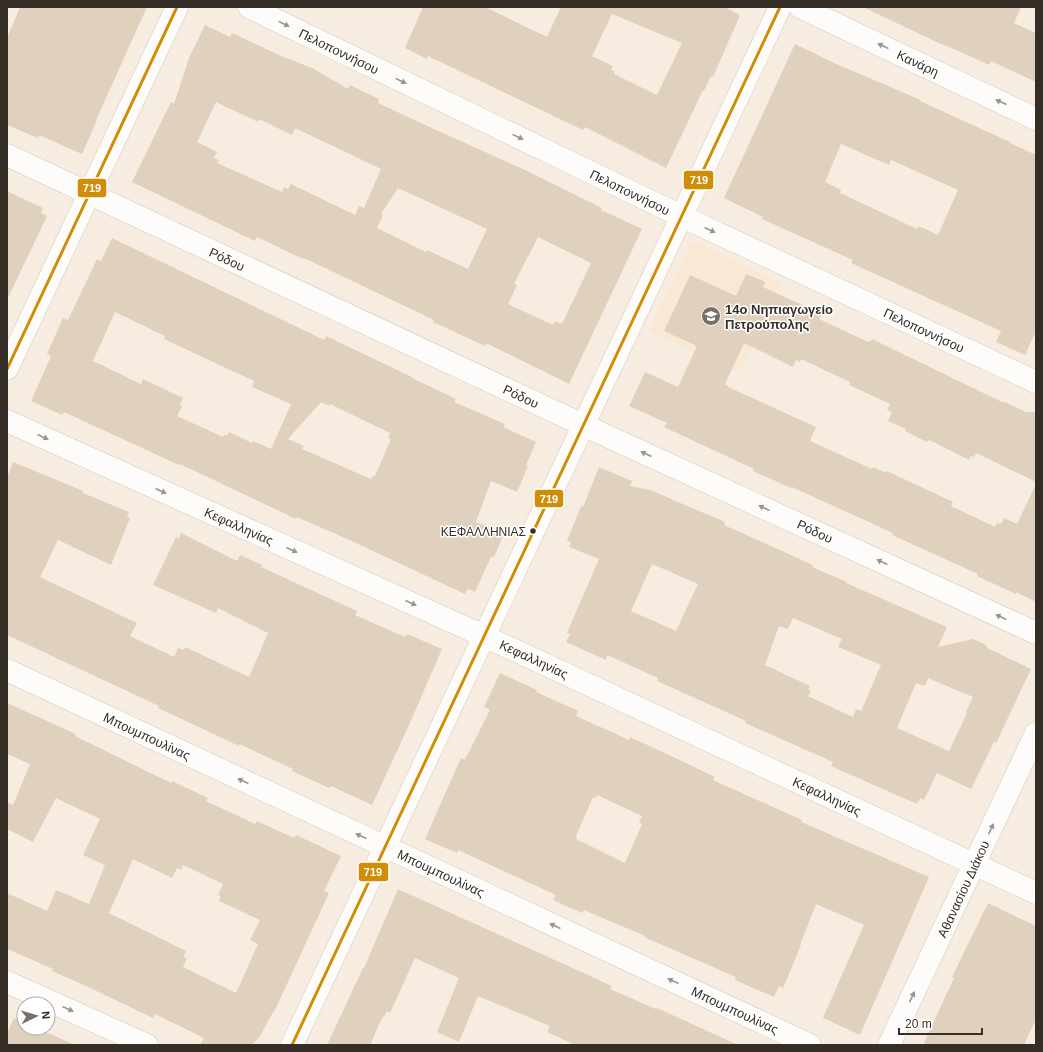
<svg xmlns="http://www.w3.org/2000/svg" width="1043" height="1052" viewBox="0 0 1043 1052" font-family="Arial,sans-serif">
  <rect width="100%" height="100%" fill="#f6ece0"/>
  <path fill="#f9e9d4" d="M692,241L781,283L739,373L650,331Z"/>
  <g fill="#e0d1be" fill-rule="evenodd">
    <path d="M20,7H147L96,120H97L82,154L39,135L38,138L7,125V38Z"/>
    <path d="M423,7H485L547,37L561,7H724L740,15L713,77L711,76L704,91L703,90L666,168L585,127L583,130L428,56L427,59L405,48ZM612,14L682,43L657,95L614,74L615,71L611,70L613,66L592,56Z"/>
    <path d="M863,7H1021L1014,23L1036,33V82L991,61L989,65L945,45V46Z"/>
    <path d="M205,25L230,37L232,33L281,56L312,68L348,89L350,85L379,99L378,103L434,129L527,171L602,208L601,210L642,229L569,384L486,343L485,346L433,322L434,320L304,258L303,259L257,237L255,241L132,182L171,102L174,104L189,58ZM216,102L258,122L259,119L292,135L295,128L381,169L364,208L359,206L355,215L291,184L288,189L284,187L282,192L217,163L219,160L214,158L217,152L197,142ZM398,188L487,229L468,269L427,250L426,252L377,228L383,215L381,214ZM538,237L591,263L562,324L555,321L553,325L508,304L517,285L514,284Z"/>
    <path d="M795,44L834,63L921,100L920,101L1010,142V143L1036,155V331L1025,355L996,342L1001,331L851,263L853,260L762,219L763,217L724,198ZM841,144L889,165L891,160L958,190L938,235L919,226L917,229L840,193L841,190L825,182Z"/>
    <path d="M7,191L43,208L41,213L47,216L7,300Z"/>
    <path d="M112,238L324,340L326,336L412,377V378L456,399L454,402L505,424L503,427L536,442L526,465L528,466L517,492L491,481L476,522L504,534L494,557H491L475,592L468,589L465,594L345,538L297,517L296,519L180,464L179,465L64,412L62,415L31,401L51,356L47,354L63,318L68,320L97,259L101,261ZM115,312L165,336L164,339L254,381L252,387L291,404L271,449L253,441L252,443L229,432L227,436L224,434L223,437L177,416L182,406L180,405L183,398L143,379L141,384L93,361ZM321,402L329,406L330,404L390,433L388,438L391,439L375,476H373L371,479L302,449L304,446L288,439Z"/>
    <path d="M746,274L765,282L763,287L822,314L819,319L866,341L870,342L872,339L1004,403L1005,402L1026,412H1036V482L976,453L974,457L971,456L969,460L929,440L927,442L905,431L906,429L888,421L892,412L887,410L890,404L849,385L850,382L801,359L800,362L796,360L793,367L744,343L725,384L728,386V387L816,427L810,441L872,469L873,467L886,473L887,471L953,502L951,506L995,527L997,523L1001,524L1004,518L1017,524L1036,484V602L1016,592V594L977,576L978,574L892,535L893,533L792,487L791,488L753,471L754,469L664,427L667,423L629,406L645,372L678,387L697,346L664,331L690,275L736,296Z"/>
    <path d="M13,462L83,491V493L129,512L127,517L130,518L111,565L58,540L40,577L137,623L130,636L174,657L178,648L184,650L185,647L249,677L268,633L218,608L216,613L153,585L176,537L179,539L181,533L237,561L240,555L262,565L261,567L357,611L355,615L405,637L407,634L442,649L409,725L372,805L331,786L329,788L292,771L293,769L239,744V746L203,729L158,708L159,706L7,635V478Z"/>
    <path d="M599,467L632,481L630,486L650,490L725,522L724,525L813,565L812,567L847,582L846,583L947,627L938,647L973,639L986,645L987,648L1031,669L996,743L994,742L971,789L937,773L924,800L920,798L917,804L831,766L833,762L745,723L746,721L657,681L658,678L607,655L606,660L566,642L570,634L567,633L599,559L569,547L571,542L567,541L581,506L583,507ZM652,564L698,584L676,631L631,611ZM793,618L842,639L838,647L881,665L864,704L861,711L856,709L853,717L808,696L811,691L808,690L810,686L765,665L779,626L788,629ZM928,678L973,697L966,712L967,713L949,751L897,728L916,683L925,686Z"/>
    <path d="M500,673L537,690L536,692L578,711L576,716L629,740L630,737L667,754L715,777L713,780L802,820L801,822L929,877L860,1035L823,1018L864,925L816,904L800,945H801L783,988L779,986L774,997L735,980L736,977L644,937L645,936L584,910L582,913L553,900L556,895L458,850L457,853L425,839L461,758L465,760L466,756H467L490,710L484,707ZM597,795L642,816L639,822L642,824L625,863L576,839L577,837L576,836L593,797L596,798Z"/>
    <path d="M7,703L76,734L75,736L171,783L172,781L208,798L206,801L255,824L257,821L294,838L296,835L341,856L324,891L329,893L274,1012H273L260,1036L252,1045H200L204,1038L155,1014L153,1018L86,986L52,971L53,969L7,949V893L47,911L56,890L89,904L105,865L83,855L100,819L56,798L33,842L7,829V802L13,805L30,764L7,754ZM133,859L172,878L177,868L181,870L183,865L223,884L218,895L221,896L219,901L260,920L250,940L258,944L236,993L183,967L187,958L183,957L186,951L109,913Z"/>
    <path d="M398,889L568,966L612,986L610,989L656,1009L657,1008L738,1045H575L547,1032L550,1026L478,996L459,1042L437,1032L459,978L415,958L390,1013L387,1011L384,1017L383,1016L370,1045H327L363,968H364Z"/>
    <path d="M988,903L1036,926V1019L1024,1045H923L954,978L952,977Z"/>
    <path d="M14,1018L24,1022V1028H37L75,1045H7V1034Z"/>
  </g>
  <g fill="none" stroke-linecap="round" stroke-linejoin="round">
    <g stroke="#d1c9c0" stroke-width="23">
      <g id="minor">
        <path d="M249,7L681,216L1036,382"/>
        <path d="M800,7L1036,119"/>
        <path d="M7,155L583,425L1036,633"/>
        <path d="M7,369L177,7"/>
        <path d="M7,421L484,636L1036,893"/>
        <path d="M7,670L810,1045"/>
        <path d="M7,982L147,1045"/>
        <path d="M292,1045L780,7"/>
        <path d="M889,1045L1036,733"/>
      </g>
    </g>
    <use href="#minor" stroke="#fefcfa" stroke-width="22"/>
    <g stroke="#fff" stroke-width="6">
      <g id="bus-1">
        <path d="M7,369L177,7"/>
        <path d="M292,1045L780,7"/>
      </g>
    </g>
    <use href="#bus-1" stroke="#d08e08" stroke-width="3"/>
  </g>
  <defs><path id="oneway-solid" d="M-6-.8H1V-3.2L6.5 0L1 3.2V.8H-6Z"/></defs>
  <g fill="#999590">
    <use href="#oneway-solid" transform="translate(284 24) rotate(26)"/>
    <use href="#oneway-solid" transform="translate(883 46) rotate(-155)"/>
    <use href="#oneway-solid" transform="translate(401 81) rotate(26)"/>
    <use href="#oneway-solid" transform="translate(1001 102) rotate(-155)"/>
    <use href="#oneway-solid" transform="translate(518 137) rotate(26)"/>
    <use href="#oneway-solid" transform="translate(710 230) rotate(25)"/>
    <use href="#oneway-solid" transform="translate(43 437) rotate(24)"/>
    <use href="#oneway-solid" transform="translate(646 454) rotate(-155)"/>
    <use href="#oneway-solid" transform="translate(161 491) rotate(24)"/>
    <use href="#oneway-solid" transform="translate(764 508) rotate(-155)"/>
    <use href="#oneway-solid" transform="translate(292 550) rotate(24)"/>
    <use href="#oneway-solid" transform="translate(882 562) rotate(-155)"/>
    <use href="#oneway-solid" transform="translate(411 603) rotate(24)"/>
    <use href="#oneway-solid" transform="translate(1001 617) rotate(-155)"/>
    <use href="#oneway-solid" transform="translate(243 781) rotate(-155)"/>
    <use href="#oneway-solid" transform="translate(991 829) rotate(-65)"/>
    <use href="#oneway-solid" transform="translate(361 836) rotate(-155)"/>
    <use href="#oneway-solid" transform="translate(555 926) rotate(-155)"/>
    <use href="#oneway-solid" transform="translate(673 981) rotate(-155)"/>
    <use href="#oneway-solid" transform="translate(912 997) rotate(-65)"/>
    <use href="#oneway-solid" transform="translate(68 1009) rotate(24)"/>
  </g>
  <defs>
    <g id="school-disc" transform="scale(1)"><circle r="9.5" fill="#787067" stroke="#fff"/><path d="M0-5L7-2L0 1L-7-2ZM-4 1L0 2.5L4 1V4Q0 6-4 4Z" fill="#fff"/></g>
  </defs>
  <g fill-rule="evenodd">
    <use href="#school-disc" x="711" y="316"/>
  </g>
  <circle fill="#342e26" stroke="#fff" stroke-width="1.5" cx="533" cy="531" r="3.5"/>
  <g text-anchor="middle" stroke-width="3" stroke-linejoin="round" paint-order="stroke">
    <g font-size="12" fill="#342e26" stroke="#fff" text-anchor="end">
      <text x="526" y="536">ΚΕΦΑΛΛΗΝΙΑΣ</text>
    </g>
    <g font-size="13" fill="#342e26" stroke="#fff">
      <text transform="translate(339 51) rotate(26)" y="5">Πελοποννήσου</text>
      <text transform="translate(918 63) rotate(25)" y="5">Κανάρη</text>
      <text transform="translate(630 192) rotate(26)" y="5">Πελοποννήσου</text>
      <text transform="translate(227 259) rotate(25)" y="5">Ρόδου</text>
      <text transform="translate(924 330) rotate(25)" y="5">Πελοποννήσου</text>
      <text transform="translate(521 396) rotate(25)" y="5">Ρόδου</text>
      <text transform="translate(239 526) rotate(24)" y="5">Κεφαλληνίας</text>
      <text transform="translate(815 531) rotate(25)" y="5">Ρόδου</text>
      <text transform="translate(534 659) rotate(25)" y="5">Κεφαλληνίας</text>
      <text transform="translate(147 736) rotate(25)" y="5">Μπουμπουλίνας</text>
      <text transform="translate(827 796) rotate(25)" y="5">Κεφαλληνίας</text>
      <text transform="translate(441 873) rotate(25)" y="5">Μπουμπουλίνας</text>
      <text transform="translate(963 889) rotate(-65)" y="5">Αθανασίου Διάκου</text>
      <text transform="translate(735 1010) rotate(25)" y="5">Μπουμπουλίνας</text>
    </g>
    <g font-size="13" font-weight="bold" fill="#342e26" stroke="#fff" text-anchor="start">
      <text x="725" y="314">14ο Νηπιαγωγείο<tspan x="725" dy="15">Πετρούπολης</tspan></text>
    </g>
  </g>
  <g stroke="#fff" stroke-width="1.5">
    <rect x="683" y="170" width="31" height="20" rx="4" fill="#d08e08"/>
    <rect x="77" y="178" width="30" height="20" rx="4" fill="#d08e08"/>
    <rect x="534" y="489" width="30" height="19" rx="4" fill="#d08e08"/>
    <rect x="358" y="862" width="31" height="20" rx="4" fill="#d08e08"/>
  </g>
  <g font-size="11" text-anchor="middle" font-weight="bold" fill="#fff">
    <text x="699" y="184">719</text>
    <text x="92" y="192">719</text>
    <text x="549" y="503">719</text>
    <text x="373" y="876">719</text>
  </g>
  <rect width="1043" height="1052" fill="none" stroke="#342e26" stroke-width="16"/>
  <g transform="translate(36 1016) rotate(85)"><circle r="19" fill="#ffffff" stroke="#aeaba8"/>
  <path d="M0-3L7 15L0 10L-7 15Z" fill="#787067"/>
  <text y="-6" font-size="11" font-weight="bold" text-anchor="middle" fill="#342e26">N</text>
  </g>
  <path d="M899 1028v6h83v-6" fill="none" stroke="#342e26" stroke-width="2"/>
  <text x="905" y="1028" font-size="12" fill="#342e26" stroke="#ffffff" stroke-width="3" paint-order="stroke">20 m</text>
</svg>
